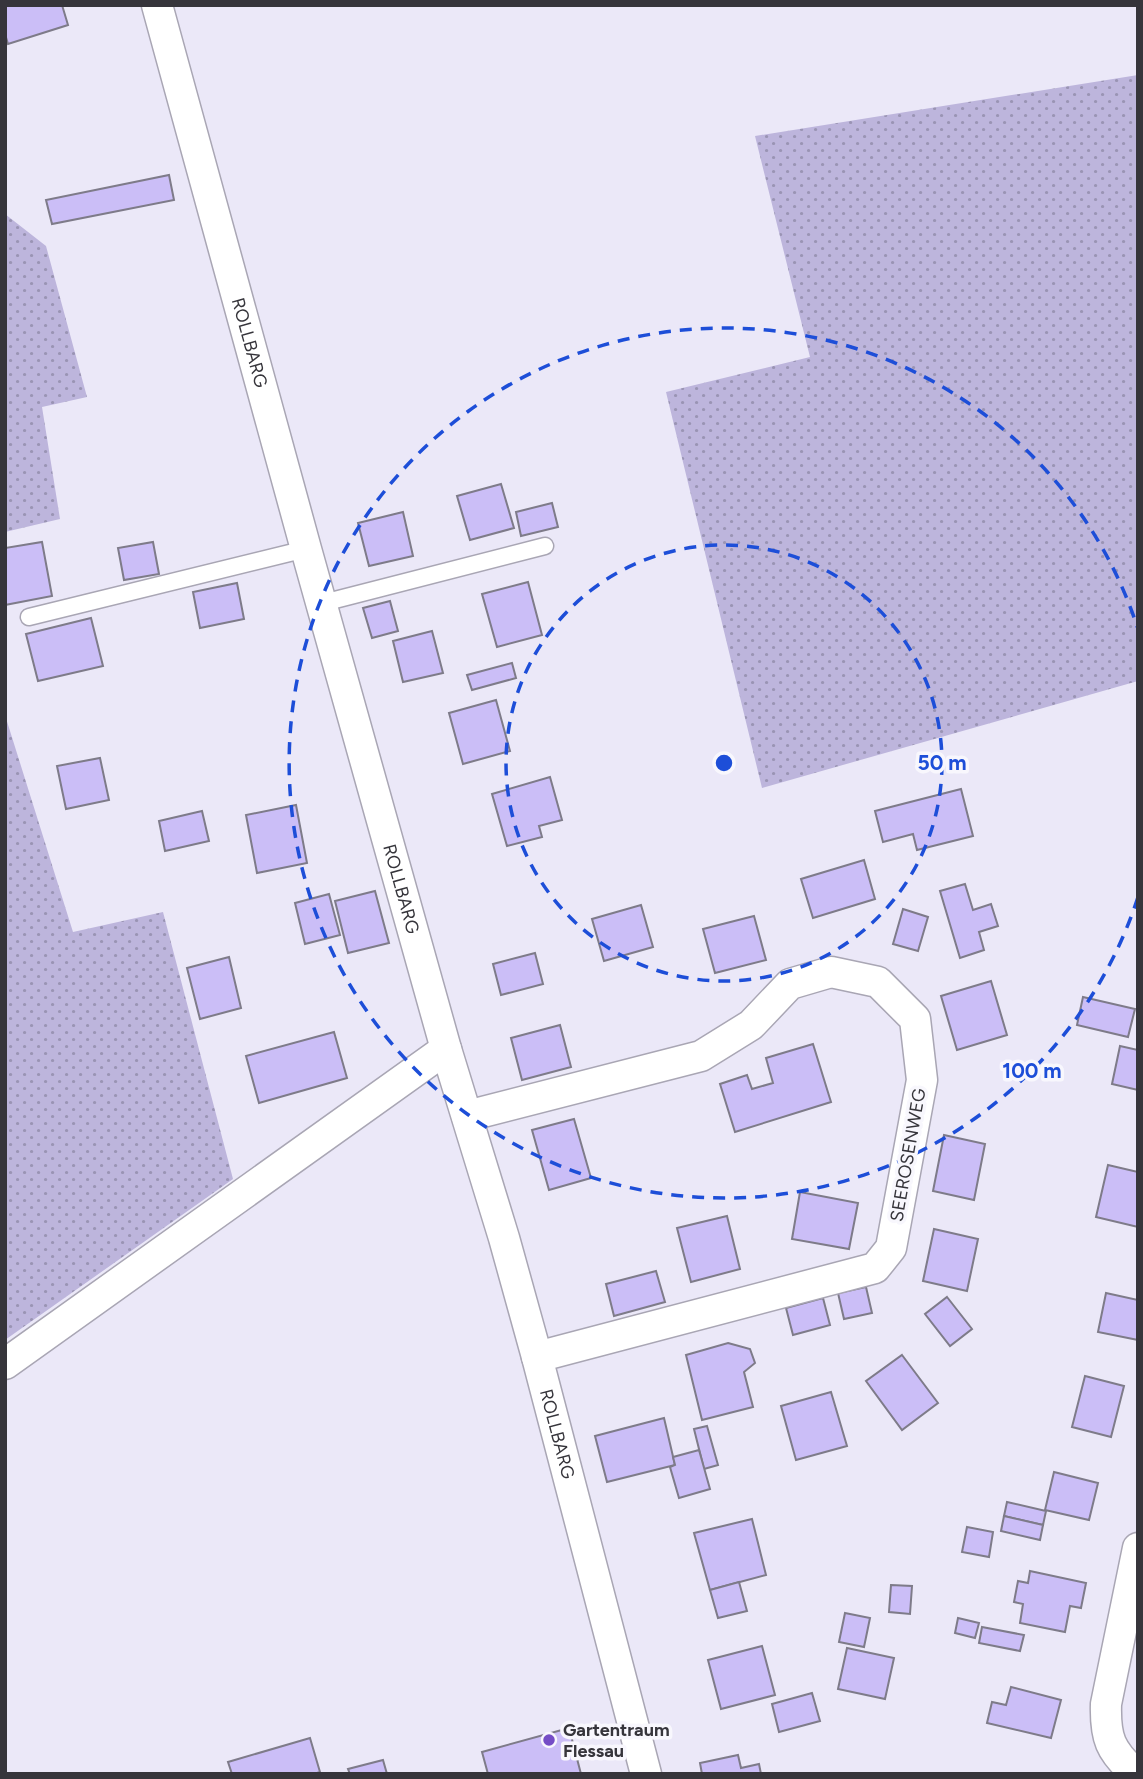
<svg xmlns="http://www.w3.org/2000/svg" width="1143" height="1779" viewBox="0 0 1143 1779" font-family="Figtree,sans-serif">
  <defs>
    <pattern id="grass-dots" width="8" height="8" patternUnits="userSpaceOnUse" patternTransform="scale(1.75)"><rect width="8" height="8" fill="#bdb5dc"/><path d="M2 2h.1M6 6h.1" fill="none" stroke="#9a94b4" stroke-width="1.8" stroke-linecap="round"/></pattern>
  </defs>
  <rect width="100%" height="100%" fill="#ebe8f8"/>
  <g fill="url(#grass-dots)">
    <path d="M1138,75V681L762,788L666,392L810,357L755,136Z"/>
    <path d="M5,214L46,246L87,397L42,407L60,519L5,532Z"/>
    <path d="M5,715L73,932L163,912L233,1179L5,1340Z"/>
  </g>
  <g fill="#cbbef7" stroke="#7e7b89" stroke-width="2">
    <path d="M5,5H62L68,25L8,44L5,34Z"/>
    <path d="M169,175L174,200L52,224L46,200Z"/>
    <path d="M501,484L514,528L470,540L457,496Z"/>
    <path d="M552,503L558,527L521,536L516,512Z"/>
    <path d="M403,512L413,556L369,566L358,523Z"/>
    <path d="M42,542L52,596L5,605V548Z"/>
    <path d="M153,542L159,574L124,580L118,548Z"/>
    <path d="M528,582L542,635L497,647L482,594Z"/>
    <path d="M237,583L244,619L200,628L193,592Z"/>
    <path d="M390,601L398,631L372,638L363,608Z"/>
    <path d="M91,618L103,666L38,681L26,634Z"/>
    <path d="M432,631L443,673L403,682L393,641Z"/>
    <path d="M512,663L516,678L472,690L467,675Z"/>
    <path d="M496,700L510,751L463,764L449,713Z"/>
    <path d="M100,758L109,800L66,809L57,766Z"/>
    <path d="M550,777L562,820L539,826L542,837L507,846L492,794Z"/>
    <path d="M961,789L973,836L917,850L913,834L883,842L875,811Z"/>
    <path d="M296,805L307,863L257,873L246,815Z"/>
    <path d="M202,811L209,841L165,851L159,821Z"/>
    <path d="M864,860L875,899L813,918L801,879Z"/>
    <path d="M965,884L973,910L991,904L998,926L979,932L984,950L960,958L940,891Z"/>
    <path d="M375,891L389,943L348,953L335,901Z"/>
    <path d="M329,894L340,935L305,944L295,903Z"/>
    <path d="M641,905L653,947L604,961L592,919Z"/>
    <path d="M903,909L928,917L918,951L893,944Z"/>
    <path d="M754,916L766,960L715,973L703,929Z"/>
    <path d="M535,953L543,984L501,995L493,964Z"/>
    <path d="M229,957L241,1008L200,1019L187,968Z"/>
    <path d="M991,981L1007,1035L957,1050L941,996Z"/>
    <path d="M1083,997L1135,1009L1128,1037L1077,1025Z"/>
    <path d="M560,1025L571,1067L522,1080L511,1038Z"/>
    <path d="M334,1032L347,1078L259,1103L246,1056Z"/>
    <path d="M813,1044L831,1102L735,1132L720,1084L747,1075L752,1089L773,1083L766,1058Z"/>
    <path d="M1120,1046L1138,1050V1090L1112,1084Z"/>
    <path d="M574,1119L591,1178L549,1190L532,1130Z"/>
    <path d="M944,1135L985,1144L974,1200L933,1191Z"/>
    <path d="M1108,1165L1138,1172V1227L1096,1217Z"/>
    <path d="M800,1192L858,1203L849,1249L792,1239Z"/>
    <path d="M727,1216L740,1269L691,1282L677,1228Z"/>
    <path d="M934,1229L978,1239L967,1291L923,1281Z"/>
    <path d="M656,1271L665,1302L614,1316L606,1284Z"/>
    <path d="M866,1287L872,1313L844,1319L838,1293Z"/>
    <path d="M1106,1293L1138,1300V1340L1098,1332Z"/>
    <path d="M947,1297L972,1329L950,1346L925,1314Z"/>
    <path d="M823,1298L830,1325L793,1335L786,1308Z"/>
    <path d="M728,1343L750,1349L755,1363L744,1372L753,1407L702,1420L686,1355Z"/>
    <path d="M902,1355L938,1403L902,1430L866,1381Z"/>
    <path d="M1085,1376L1124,1386L1111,1437L1072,1427Z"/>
    <path d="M831,1392L847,1446L796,1460L781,1406Z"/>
    <path d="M664,1418L675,1465L607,1482L595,1436Z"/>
    <path d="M707,1426L718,1465L704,1469L694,1429Z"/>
    <path d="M699,1450L710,1489L679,1498L670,1467L675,1465L673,1457Z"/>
    <path d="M1054,1472L1098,1483L1089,1520L1045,1510Z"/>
    <path d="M1007,1502L1046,1511L1043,1525L1004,1516Z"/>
    <path d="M1004,1516L1043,1525L1040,1540L1001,1531Z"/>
    <path d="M752,1519L766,1575L710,1590L694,1533Z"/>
    <path d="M967,1527L993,1532L989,1557L962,1552Z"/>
    <path d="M1030,1571L1086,1583L1081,1608L1070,1606L1065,1632L1020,1623L1023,1604L1014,1602L1018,1581L1028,1583Z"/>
    <path d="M739,1582L747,1611L718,1618L710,1590Z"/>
    <path d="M891,1585L912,1586L910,1614L889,1612Z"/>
    <path d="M845,1613L870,1618L864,1647L839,1642Z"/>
    <path d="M958,1618L979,1623L975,1638L955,1633Z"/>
    <path d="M982,1627L1024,1635L1020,1651L979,1643Z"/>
    <path d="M762,1646L775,1695L721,1709L708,1660Z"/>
    <path d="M847,1648L894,1658L885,1699L838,1689Z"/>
    <path d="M1011,1687L1061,1700L1051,1738L987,1723L992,1702L1006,1705Z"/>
    <path d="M812,1693L820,1721L779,1732L772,1704Z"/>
    <path d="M569,1728L581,1774H488L482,1752Z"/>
    <path d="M310,1738L320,1772L314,1774H232L228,1762Z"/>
    <path d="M738,1755L741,1768L759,1764L761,1774H702L700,1763Z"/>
    <path d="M383,1760L387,1774H350L348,1769Z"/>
  </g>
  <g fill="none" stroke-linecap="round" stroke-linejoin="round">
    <g stroke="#a9a6b4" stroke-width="19">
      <g id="service">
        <path d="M323,603L545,546"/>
        <path d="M29,617L306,549"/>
      </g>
    </g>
    <g stroke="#a9a6b4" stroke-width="33">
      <g id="minor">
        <path id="s1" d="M157,5L306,549L446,1049L504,1238L537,1357L646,1774"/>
        <path d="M467,1116L701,1056L751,1025L790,984L831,972L878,982L915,1019L922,1080L891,1248L875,1268L537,1357"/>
        <path d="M5,1364L446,1049"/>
        <path d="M1136,1774C1110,1751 1105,1738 1106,1704L1138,1548"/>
      </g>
    </g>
    <use href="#service" stroke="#fff" stroke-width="16"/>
    <use href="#minor" stroke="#fff" stroke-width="30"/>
  </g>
  <g fill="none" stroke="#1d4ed8" stroke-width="3.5" stroke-dasharray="12 9">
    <circle cx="724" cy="763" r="218"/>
    <path d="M1138 897A435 435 0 1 1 1138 629"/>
  </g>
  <circle fill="#754dc6" stroke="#f8f7fd" stroke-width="2.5" cx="549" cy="1740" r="7"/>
  <g text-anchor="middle" stroke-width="7" stroke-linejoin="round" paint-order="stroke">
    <g font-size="18" fill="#36353b" stroke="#f8f7fd">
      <text dy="6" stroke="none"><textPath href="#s1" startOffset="350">ROLLBARG</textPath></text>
      <text dy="6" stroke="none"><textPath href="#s1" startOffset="917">ROLLBARG</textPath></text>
      <text transform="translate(908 1155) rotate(-80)" y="6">SEEROSENWEG</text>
      <text dy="6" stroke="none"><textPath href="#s1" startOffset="1484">ROLLBARG</textPath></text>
    </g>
    <g font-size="18" font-weight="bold" fill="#36353b" stroke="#f8f7fd" text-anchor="start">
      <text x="563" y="1736">Gartentraum<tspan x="563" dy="21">Flessau</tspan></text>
    </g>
  </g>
  <circle cx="724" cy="763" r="10" fill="#1d4ed8" stroke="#f8f7fd" stroke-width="3.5"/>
  <g font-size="21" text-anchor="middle" font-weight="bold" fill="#1d4ed8" stroke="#f8f7fd" stroke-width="7" stroke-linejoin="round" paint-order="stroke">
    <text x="942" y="770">50 m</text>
    <text x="1032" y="1078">100 m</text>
  </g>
  <rect width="1143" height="1779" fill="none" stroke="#36353b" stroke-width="14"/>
</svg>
